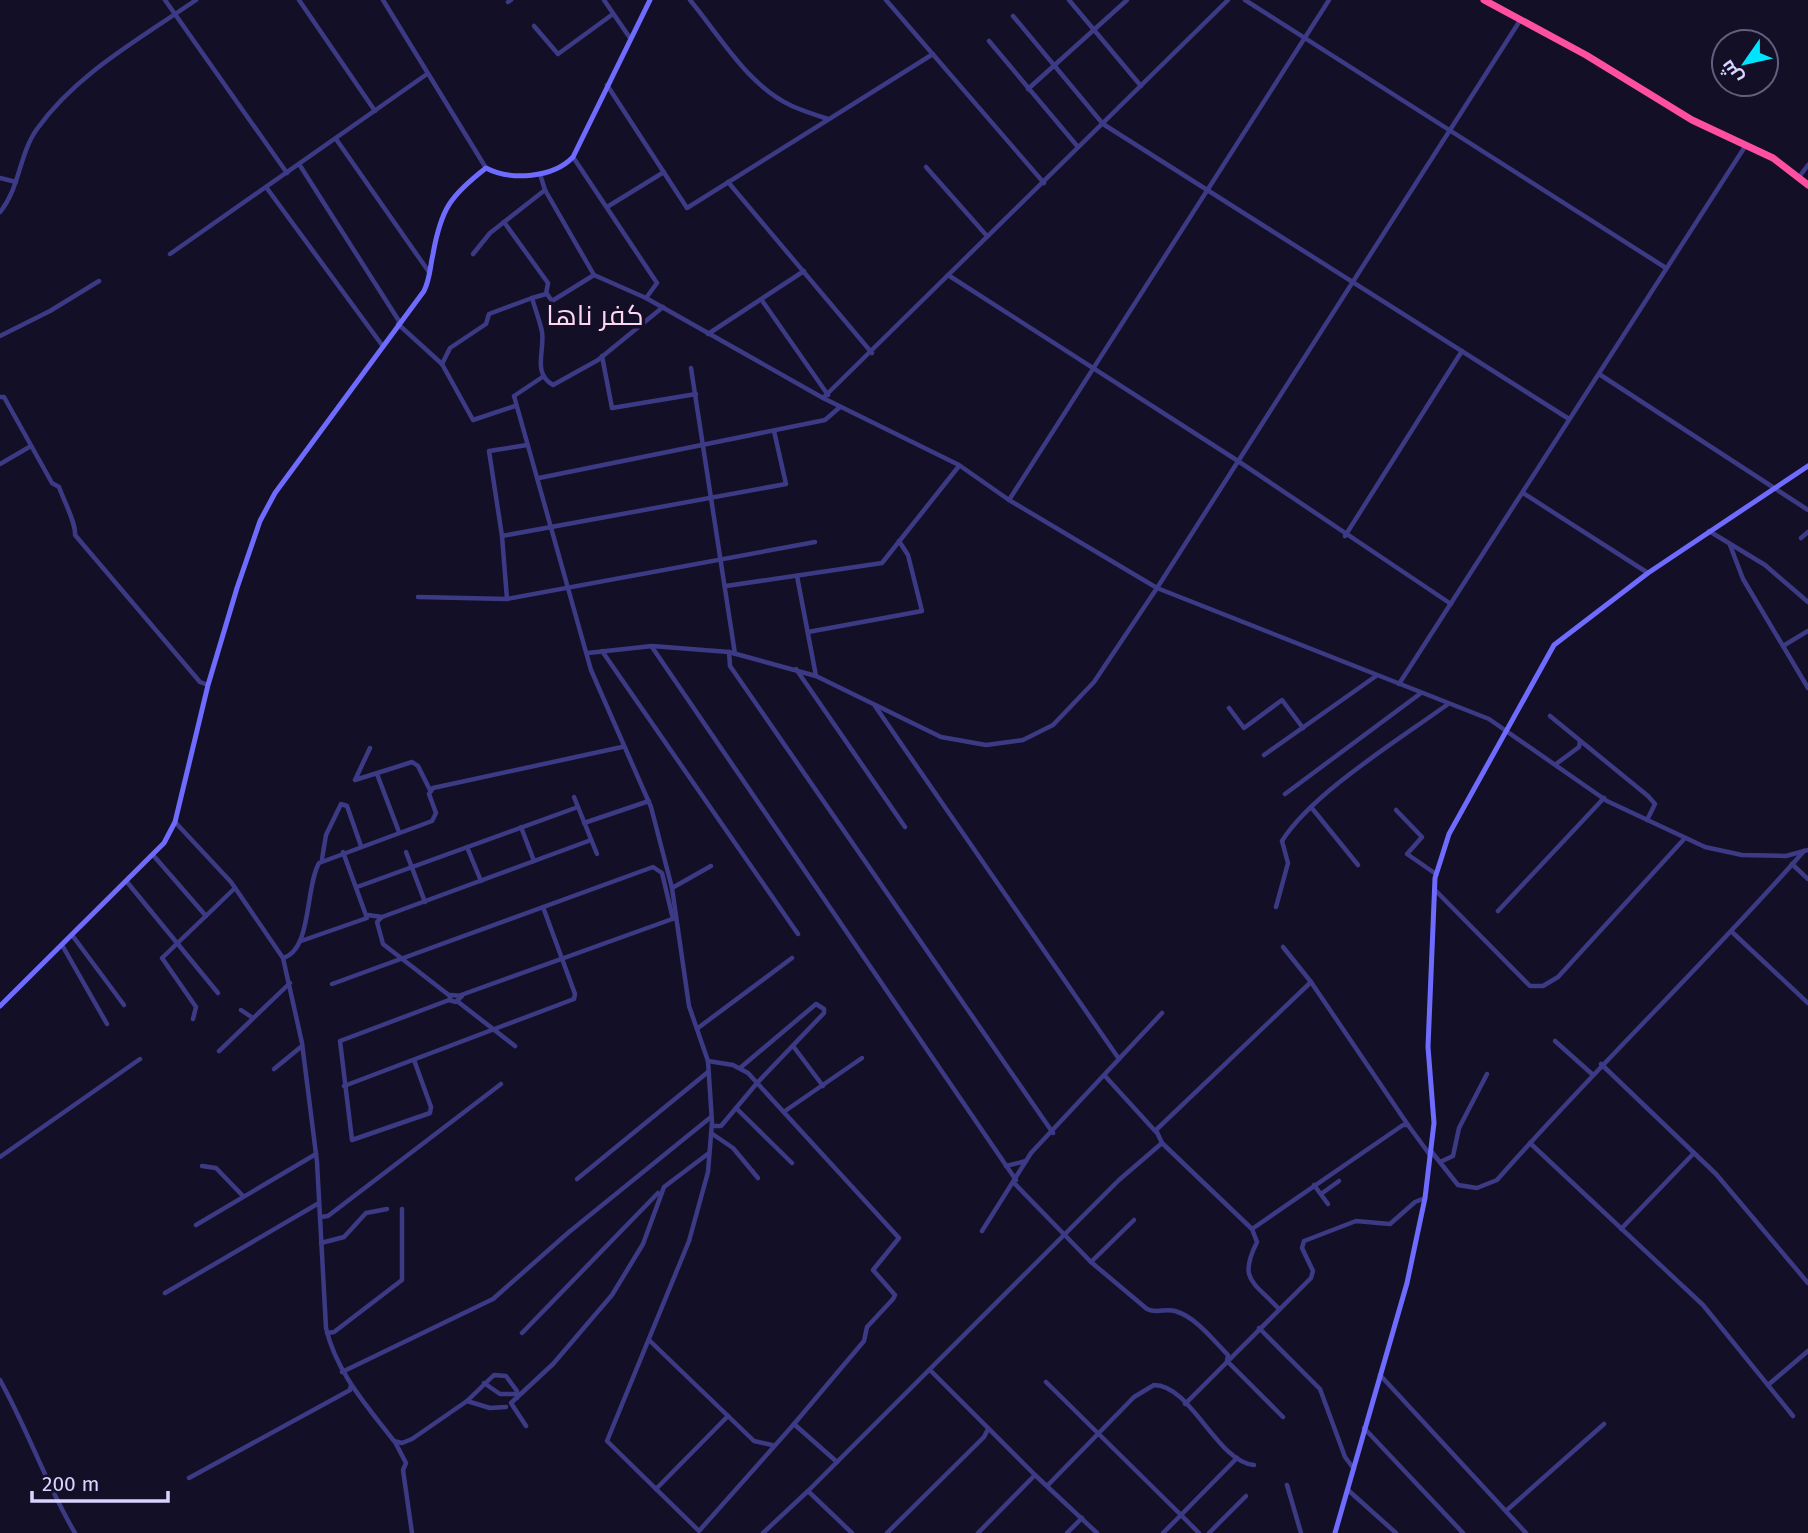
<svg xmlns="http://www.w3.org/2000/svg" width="1808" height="1533" viewBox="0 0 1808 1533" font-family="'Fira Sans',Cairo,sans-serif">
  <rect width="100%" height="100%" fill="#130f26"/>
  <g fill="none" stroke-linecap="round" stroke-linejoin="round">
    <g stroke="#3d3a85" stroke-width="4.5">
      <path d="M165,0L287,173"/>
      <path d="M299,0L375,111"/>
      <path d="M383,0L486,168"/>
      <path d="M604,0L630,38"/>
      <path d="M690,0C720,36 748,86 792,106C803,111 816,115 828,119"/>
      <path d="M886,0L1044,183"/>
      <path d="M1069,0L1141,86"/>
      <path d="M1245,0L1666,268"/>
      <path d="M508,2L511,0"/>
      <path d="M1013,16L1103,124L1569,419"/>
      <path d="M534,26L558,54L613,14"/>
      <path d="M989,41L1078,147"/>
      <path d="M607,85L687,208L933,54"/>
      <path d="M1028,89L1127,0"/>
      <path d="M336,139L429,272"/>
      <path d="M573,157L657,283L646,298"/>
      <path d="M299,164L399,321"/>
      <path d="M926,167L987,236"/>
      <path d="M540,174L545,190L594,275L646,298L823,398L959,465L1009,500L1157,588L1489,719L1607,801L1705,847L1742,855L1786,856L1808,850"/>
      <path d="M1799,177L1808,165"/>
      <path d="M0,178L16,182"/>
      <path d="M728,182L872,353"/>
      <path d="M266,187L382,345"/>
      <path d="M607,207L664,172"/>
      <path d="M0,212C20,188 19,154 37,129C77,73 141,38 196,0"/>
      <path d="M504,222L548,283L546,294L532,298C535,309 540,321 542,332C545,351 532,373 553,385L598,360L663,307"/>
      <path d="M170,254L427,74"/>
      <path d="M473,254L490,233L545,190"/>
      <path d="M948,275L1238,461L1451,604"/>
      <path d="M547,294L552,301L594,275"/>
      <path d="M761,299L828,395"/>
      <path d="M398,324L442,364L473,420L515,406"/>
      <path d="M708,334L804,271"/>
      <path d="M0,336L50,311L99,281"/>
      <path d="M602,356L612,408L696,394"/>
      <path d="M442,364L450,348L486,324L489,314L532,298"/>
      <path d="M691,368L735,654"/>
      <path d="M1599,374L1808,510"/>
      <path d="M544,376L514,396L591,670L651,807L672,888L689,1006L708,1061L712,1122L708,1172L689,1241L607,1441L699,1531L794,1424"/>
      <path d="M0,397H4L52,483L59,487C64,501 76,523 75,535L200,682L208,685"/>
      <path d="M823,398L1228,0"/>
      <path d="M0,464L31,446"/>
      <path d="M539,478L825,420L840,407"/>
      <path d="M1523,493L1648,573"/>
      <path d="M1009,500L1329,0"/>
      <path d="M1709,531L1765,565L1808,602"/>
      <path d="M502,536L786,484L774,431"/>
      <path d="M1345,536L1462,351"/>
      <path d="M1801,538L1808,532"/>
      <path d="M1730,545L1743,579L1808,688"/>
      <path d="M797,576L816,676"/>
      <path d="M726,586L882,563L959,466"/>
      <path d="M418,597L507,599L815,542"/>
      <path d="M507,599L502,536L489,451L527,445"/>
      <path d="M808,632L922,611L908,555L899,541"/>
      <path d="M1783,646L1808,631"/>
      <path d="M652,647L1016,1180"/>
      <path d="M602,651L798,934"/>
      <path d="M729,652L730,666L1053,1133"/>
      <path d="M588,653L652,646L729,652L816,676L941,737L986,745L1023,740L1053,725L1094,682L1157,588L1521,19"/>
      <path d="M796,669L905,827"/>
      <path d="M1399,684L1746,145"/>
      <path d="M875,706L1119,1059"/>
      <path d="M1229,708L1244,728L1282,700L1303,728"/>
      <path d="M1550,716L1648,796L1655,804L1647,820"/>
      <path d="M370,748L355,780L412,762L418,766L430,790"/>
      <path d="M1264,755L1376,676"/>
      <path d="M1556,764L1579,747L1580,741"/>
      <path d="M377,774L399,832"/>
      <path d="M1285,794L1421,693"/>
      <path d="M574,797L597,854"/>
      <path d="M1311,807L1358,865"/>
      <path d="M1396,810L1422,837L1407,854L1436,874"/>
      <path d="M175,822L231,882L283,958L302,1043L317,1162L326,1328C336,1372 367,1406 394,1441L402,1443L412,1439L467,1401L494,1375L506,1376L517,1391V1398"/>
      <path d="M584,823L649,801"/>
      <path d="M521,827L534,861"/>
      <path d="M467,847L481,881"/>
      <path d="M406,852L425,902"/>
      <path d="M153,855L206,916"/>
      <path d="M322,859L326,835L341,804L347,806L361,846"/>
      <path d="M1792,864L1808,879"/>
      <path d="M127,882L218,993"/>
      <path d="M357,887L578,807"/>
      <path d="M672,888L711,866"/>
      <path d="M1435,890L1530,986H1543L1558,977L1685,838"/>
      <path d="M1276,907L1288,863L1282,841C1312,793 1400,739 1448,704"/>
      <path d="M1498,911L1604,798"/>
      <path d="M368,915L382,917L377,922L383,944L450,996"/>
      <path d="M382,917L591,840"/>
      <path d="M1732,932L1808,1003"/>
      <path d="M72,935L124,1005"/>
      <path d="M301,941L367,918L343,852"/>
      <path d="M62,945L107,1024"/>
      <path d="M1283,947L1311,982"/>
      <path d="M283,958C312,950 305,888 319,863L432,821L436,813L429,794L433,788L622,747"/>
      <path d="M332,984L653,867L662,873L673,919"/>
      <path d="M461,995L675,918"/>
      <path d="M457,1001L515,1046"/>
      <path d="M241,1010L253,1018"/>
      <path d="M193,1019L196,1007L162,958L235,888"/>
      <path d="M698,1028L792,958"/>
      <path d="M1555,1041L1592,1074"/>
      <path d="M793,1046L823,1086"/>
      <path d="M219,1051L290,983"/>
      <path d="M414,1060L431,1107L430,1113L352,1140L340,1041L449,1000L451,995L462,996L456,1002L449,1000"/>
      <path d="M708,1061L733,1065L748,1073L899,1238L873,1270L895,1295L893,1299L867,1327L864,1341L794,1424L837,1462"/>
      <path d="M1601,1064L1716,1174L1808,1283"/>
      <path d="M274,1069L302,1046"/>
      <path d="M1105,1076L1156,1132"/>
      <path d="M344,1086L574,999L575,994L543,907"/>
      <path d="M736,1108L792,1163"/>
      <path d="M785,1111L862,1058"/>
      <path d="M712,1126H721L757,1083L824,1013V1009L816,1004L740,1068"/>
      <path d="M711,1133L733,1148L758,1178"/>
      <path d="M1530,1143L1703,1305L1793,1416"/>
      <path d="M1431,1151L1458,1185L1477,1188L1497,1180C1596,1067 1705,964 1804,851"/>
      <path d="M0,1157L140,1059"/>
      <path d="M1440,1162L1453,1156L1459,1128L1487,1074"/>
      <path d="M202,1166L216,1168L243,1196"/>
      <path d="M1006,1166L1026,1161"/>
      <path d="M577,1179L708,1072"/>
      <path d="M1014,1183L1091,1262L1147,1309C1157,1314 1165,1308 1175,1311C1196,1317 1213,1340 1228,1355L1227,1361L1283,1417"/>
      <path d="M1314,1185L1328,1204"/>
      <path d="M1321,1194L1339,1181"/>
      <path d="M320,1217L328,1216L501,1084"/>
      <path d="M196,1225L316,1154"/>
      <path d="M1252,1229L1403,1125H1408L1430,1155"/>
      <path d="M1621,1229L1694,1153"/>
      <path d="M982,1231L1031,1153L1162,1013"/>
      <path d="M321,1243L344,1237L366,1213L387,1209"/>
      <path d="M1091,1262L1134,1220"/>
      <path d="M165,1293L319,1203"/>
      <path d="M1279,1309C1253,1281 1238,1280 1257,1242L1252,1229L1162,1143L1156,1130L1311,982L1408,1125"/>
      <path d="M1259,1328L1320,1389L1345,1457L1354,1469"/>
      <path d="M327,1333L334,1332L402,1280V1209"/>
      <path d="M522,1333L658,1193"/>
      <path d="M649,1340L754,1441L772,1445"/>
      <path d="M930,1370L1035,1475"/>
      <path d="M342,1372L493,1299L569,1232L711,1117"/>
      <path d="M1380,1375L1526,1533"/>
      <path d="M0,1380C28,1430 46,1484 75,1533"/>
      <path d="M1046,1382L1181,1515L1163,1533"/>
      <path d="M484,1383L500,1394H517"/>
      <path d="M1768,1385L1808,1351"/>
      <path d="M467,1401L490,1408L506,1407"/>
      <path d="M1185,1404L1311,1278L1313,1271L1302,1248L1304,1241L1356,1221L1390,1224L1415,1202L1425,1198"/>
      <path d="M526,1426L511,1403L553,1364L612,1295L643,1244L664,1187L709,1153"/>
      <path d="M1364,1428L1463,1533"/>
      <path d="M395,1442L406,1463L403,1470L412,1533"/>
      <path d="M189,1478L350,1390L351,1385"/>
      <path d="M1048,1485L1134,1397L1154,1385C1191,1385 1217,1462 1254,1465"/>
      <path d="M1287,1485L1301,1533"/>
      <path d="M656,1489L728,1416"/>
      <path d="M1348,1490L1396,1533"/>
      <path d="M1506,1511L1604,1424"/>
      <path d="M763,1533L808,1491"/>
      <path d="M852,1533L808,1491L1119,1180L1162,1143"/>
      <path d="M887,1533L984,1437L988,1429"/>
      <path d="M978,1533L1035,1475L1097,1533"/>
      <path d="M1067,1533L1082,1518"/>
      <path d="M1199,1533L1181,1515L1237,1458"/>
      <path d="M1209,1533L1246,1496"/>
    </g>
    <g stroke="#6f6bff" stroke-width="5">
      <path d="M0,1006L164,843L175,822L208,685L237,588L260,521L275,493L424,291C430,279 430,267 433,254C441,209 450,196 486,168C511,181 553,178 573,157L650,0"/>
      <path d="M1335,1533L1407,1283L1425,1198L1434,1123L1428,1047L1435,878L1449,834L1554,645L1648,573L1808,466"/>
    </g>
    <path stroke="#ff4fa3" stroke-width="7" d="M1484,0L1586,55L1692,120L1773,158L1808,185"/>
  </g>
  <g text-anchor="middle" stroke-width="7" stroke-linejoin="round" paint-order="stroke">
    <g font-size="28" fill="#ffd6f0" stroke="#130f26">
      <text x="595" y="325">كفر ناها</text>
    </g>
  </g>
  <g transform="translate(1745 63) rotate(236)"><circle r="33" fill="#130f26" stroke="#625e7d" stroke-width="2"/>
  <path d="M0-5L12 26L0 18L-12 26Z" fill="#00e5ff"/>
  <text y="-10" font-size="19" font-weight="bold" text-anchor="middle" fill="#d9d4ff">ش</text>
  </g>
  <path d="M32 1491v10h136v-10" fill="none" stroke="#d9d4ff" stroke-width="3.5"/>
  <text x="42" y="1491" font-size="21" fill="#d9d4ff" stroke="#130f26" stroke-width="5" paint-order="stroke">200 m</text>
</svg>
